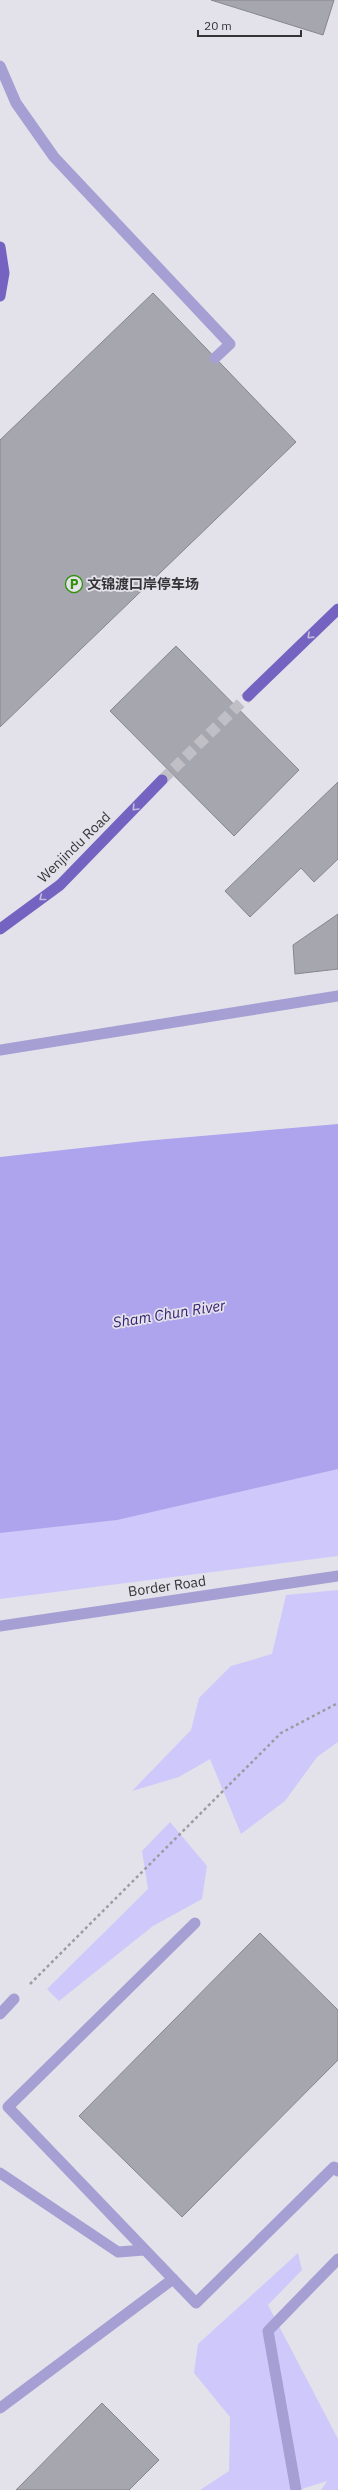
<svg xmlns="http://www.w3.org/2000/svg" width="338" height="2490" viewBox="0 0 338 2490" font-family="'IBM Plex Sans','Noto Sans SC',sans-serif">
  <rect width="100%" height="100%" fill="#e3e2ea"/>
  <g fill="#cec9fa">
    <path d="M338,1463V1556L0,1599V1522Z"/>
    <path d="M338,1590V1742L317,1757L285,1801L241,1834L210,1759L179,1777L132,1791L191,1730L199,1698L231,1666L272,1654L286,1595Z"/>
    <path d="M170,1822L207,1866L202,1899L153,1926L59,2001L47,1989L148,1889L142,1851Z"/>
    <path d="M298,2253L302,2270L268,2305L338,2439V2490H321L327,2481L299,2490H200L229,2471L230,2417L194,2373L198,2344Z"/>
  </g>
  <path fill="#ada4ed" d="M338,1124V1469L117,1520L0,1533V1157L144,1141Z"/>
  <g fill="#a6a6ae" stroke="#86868d">
    <path d="M211,0H334L323,35Z"/>
    <path d="M153,293L296,442L0,727V440Z"/>
    <path d="M176,646L299,770L234,836L110,711Z"/>
    <path d="M338,782V859L314,882L301,868L250,917L225,891Z"/>
    <path d="M338,914V969L295,974L293,945Z"/>
    <path d="M260,1933L338,2010V2060L182,2217L79,2116Z"/>
    <path d="M102,2403L159,2460L129,2490H16Z"/>
  </g>
  <g fill="none" stroke-linecap="round" stroke-linejoin="round">
    <path stroke="#c0bfc6" stroke-width="11" stroke-dasharray="11 5.5" stroke-linecap="butt" d="M162,780L248,696"/>
    <path stroke="#9d9ca2" stroke-width="2.5" stroke-dasharray="3 3" stroke-linecap="butt" d="M30,1984L281,1733L338,1703"/>
    <g stroke="#a59fd3" stroke-width="11">
      <path d="M0,66L16,103L54,157L230,344L215,358"/>
      <path d="M0,1050L338,996"/>
      <path d="M0,1626L338,1576"/>
      <path d="M195,1923L8,2107L196,2303L334,2167L338,2171"/>
      <path d="M0,2014L14,1999"/>
      <path d="M0,2173L118,2252L144,2250"/>
      <path d="M0,2408L173,2279"/>
      <path d="M296,2490L268,2331L338,2259"/>
    </g>
    <g stroke="#7463c0" stroke-width="11">
      <path d="M0,247L4,273L0,296"/>
      <path d="M248,696L338,609"/>
      <path d="M0,929L60,885L162,780"/>
    </g>
  </g>
  <defs><path id="oneway-chevron" d="M-2-3.5L2.5 0L-2 3.5" fill="none" stroke-width="1.6" stroke-linecap="round" stroke-linejoin="round"/></defs>
  <g stroke="#c2bcdd">
    <use href="#oneway-chevron" transform="translate(310 636) rotate(136)"/>
    <use href="#oneway-chevron" transform="translate(135 808) rotate(133)"/>
    <use href="#oneway-chevron" transform="translate(42 898) rotate(142)"/>
  </g>
  <defs>
    <g id="parking-ring" transform="scale(0.9)"><circle r="9.5" fill="#e3e2ea" stroke="#31910b" stroke-width="1.5"/><path d="M-3.5-5.5H1a3.5 3.5 0 0 1 0 7H-1V5.5H-3.5ZM-1-3.4V-.6H.8a1.4 1.4 0 0 0 0-2.8Z" fill="#31910b"/></g>
  </defs>
  <g fill-rule="evenodd">
    <use href="#parking-ring" x="74" y="584"/>
  </g>
  <g text-anchor="middle" stroke-width="3.5" stroke-linejoin="round" paint-order="stroke">
    <g font-size="14" font-weight="bold" fill="#343437" stroke="#e3e2ea" text-anchor="start">
      <text x="87" y="589">文锦渡口岸停车场</text>
    </g>
    <g font-size="14" fill="#343437" stroke="#e3e2ea">
      <text transform="translate(74 847) rotate(-44)" y="5">Wenjindu Road</text>
      <text transform="translate(167 1586) rotate(-8)" y="5">Border Road</text>
    </g>
    <g font-size="15" font-style="italic" fill="#392276" stroke="#e3e2ea">
      <text transform="translate(169 1314) rotate(-9)" y="5">Sham Chun River</text>
    </g>
  </g>
  <path d="M198 30v6h103v-6" fill="none" stroke="#343437" stroke-width="2"/>
  <text x="204" y="30" font-size="12" fill="#343437" stroke="#e3e2ea" stroke-width="3" paint-order="stroke">20 m</text>
</svg>
